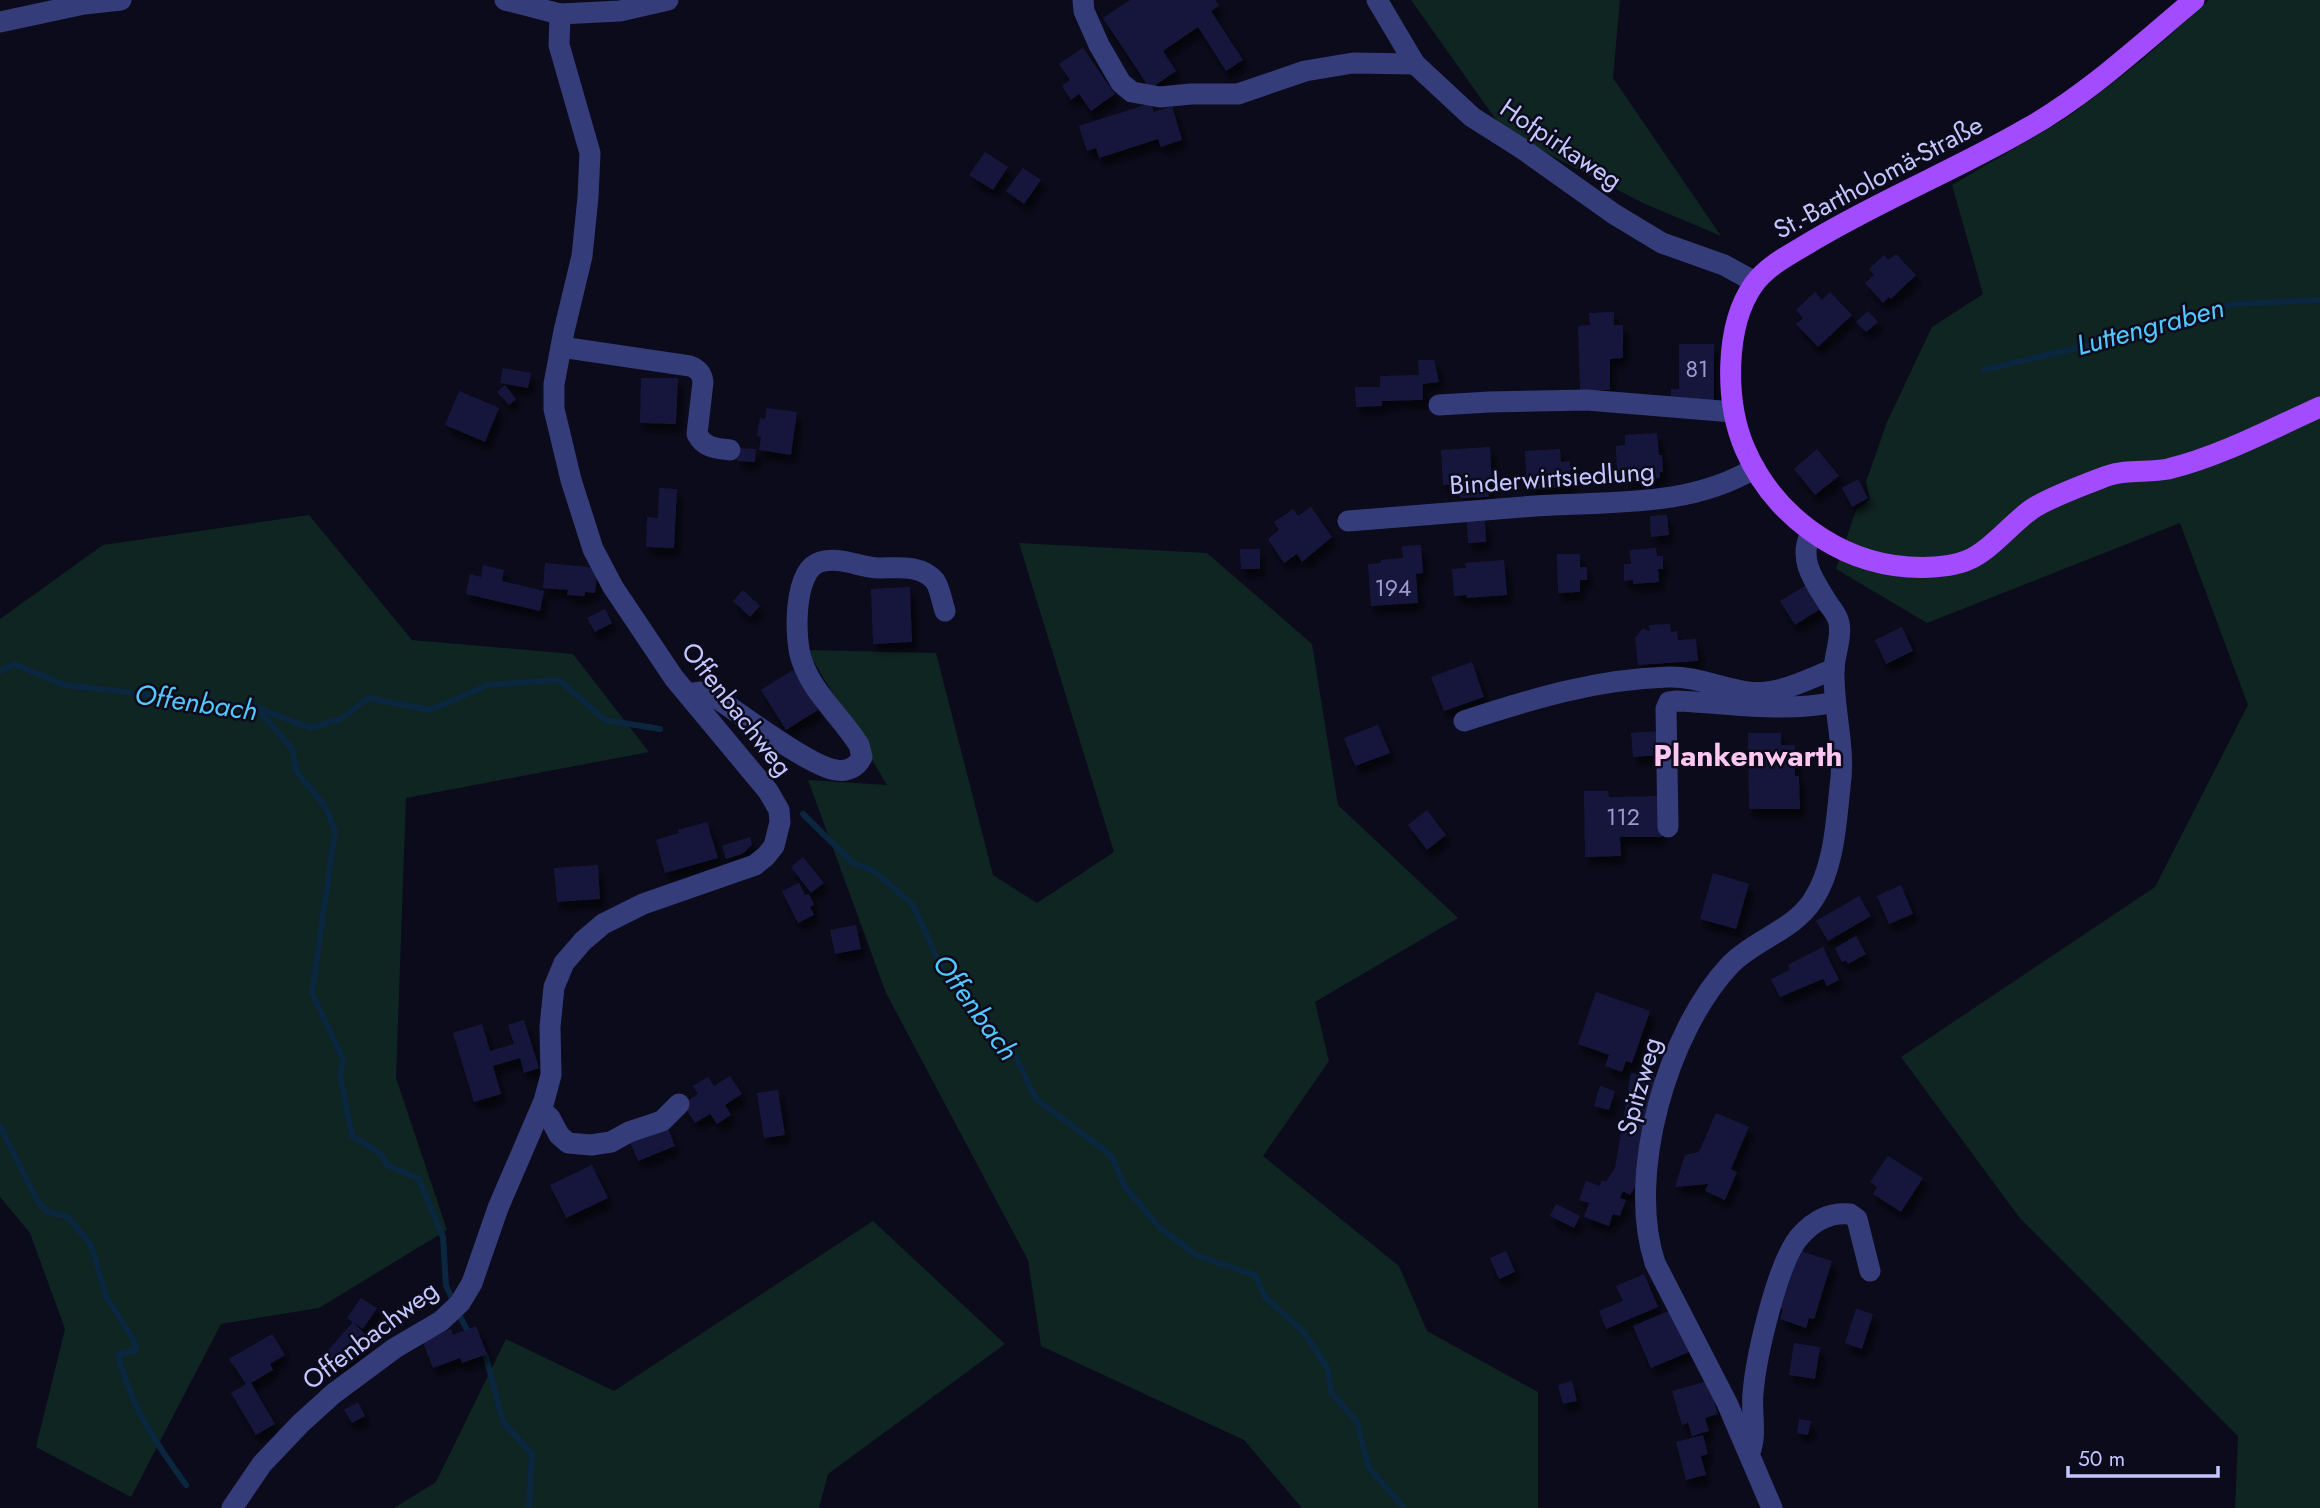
<svg xmlns="http://www.w3.org/2000/svg" width="2320" height="1508" viewBox="0 0 2320 1508" font-family="Jost,sans-serif">
  <defs>
    <filter id="shadow"><feDropShadow dx="4.5" dy="8" stdDeviation="3.5" flood-color="#0009"/></filter>
  </defs>
  <rect width="100%" height="100%" fill="#0b0b1b"/>
  <g fill="#0e2521">
    <path d="M1411,0H1620L1613,78L1721,236L1643,203L1504,131Z"/>
    <path d="M2209,0H2320V1508H2235L2238,1436L2019,1217L1901,1057L2155,887L2248,705L2180,523L1927,623L1836,569L1856,510L1870,499L1866,482L1887,422L1932,327L1983,294L1952,185L2068,117L2142,60Z"/>
    <path d="M309,515L412,640L573,654L649,752L406,798L396,1078L447,1230L319,1308L221,1324L131,1497L36,1447L65,1329L30,1233L0,1197V619L103,545Z"/>
    <path d="M1019,543L1207,553L1312,644L1338,805L1458,918L1315,1002L1329,1061L1263,1156L1399,1266L1427,1331L1538,1392V1508H1302L1244,1440L1041,1346L1028,1260L886,993L808,780L887,785L807,650L936,653L993,875L1037,903L1114,852Z"/>
    <path d="M873,1221L1005,1344L828,1474L819,1508H394L436,1482L506,1339L614,1391Z"/>
  </g>
  <g fill="none" stroke-linecap="round" stroke-linejoin="round">
    <g stroke="#0b273f" stroke-width="6">
      <path d="M1984,370L2102,342L2234,304L2320,300"/>
      <path d="M0,671L14,664L65,685L256,707L310,728L341,719L368,698L430,710L488,685L559,680L605,720L660,729"/>
      <path d="M257,708L293,750L296,771L325,806L335,831L312,993L343,1059L340,1075L352,1136L381,1154L387,1165L419,1179L443,1237L446,1286L452,1298"/>
      <path d="M803,814L853,863L874,871L913,905L944,973L980,1022L1011,1047L1036,1099L1111,1155L1125,1187L1160,1228L1198,1256L1255,1275L1265,1297L1303,1331L1328,1369L1331,1392L1357,1422L1369,1468L1404,1508"/>
      <path d="M0,1126L38,1202L48,1212L67,1216L91,1245L106,1296L134,1341L136,1350L118,1355C131,1407 155,1442 186,1485"/>
      <path d="M460,1316L470,1336"/>
      <path d="M481,1350L486,1357L503,1422L532,1454L529,1508"/>
    </g>
  </g>
  <g fill="#19173c" filter="url(#shadow)">
    <path d="M1130,0H1215L1219,6L1211,11L1243,60L1226,71L1198,27L1163,51L1176,71L1150,89L1103,18Z"/>
    <path d="M1083,48L1115,94L1091,111L1079,94L1071,100L1062,86L1070,80L1059,64Z"/>
    <path d="M1151,103L1154,112L1172,106L1182,140L1161,147L1158,139L1099,158L1096,148L1087,151L1079,126Z"/>
    <path d="M985,152L1008,167L993,190L969,175Z"/>
    <path d="M1023,168L1041,180L1024,204L1006,191Z"/>
    <path d="M1896,254L1916,275L1891,299L1889,297L1883,303L1865,283L1874,275L1869,269L1884,255L1888,260Z"/>
    <path d="M1815,292L1822,300L1830,292L1852,315L1818,347L1796,324L1803,318L1796,310Z"/>
    <path d="M1868,311L1878,322L1866,332L1856,322Z"/>
    <path d="M1614,312V325H1623V358L1610,359V390H1580L1578,326L1590,325L1589,313Z"/>
    <path d="M1679,344H1714V404H1671V389H1679Z"/>
    <path d="M1418,360H1434L1439,382L1423,384V400L1382,401V406L1356,407L1355,387H1380V376L1419,375Z"/>
    <path d="M503,368L531,373L528,388L500,383Z"/>
    <path d="M641,378H678L676,424L640,423Z"/>
    <path d="M505,385L516,399L509,405L497,392Z"/>
    <path d="M459,391L499,408L485,442L445,425Z"/>
    <path d="M767,408L797,412L791,455L759,450L761,437L757,436L760,418L765,419Z"/>
    <path d="M1657,433L1659,455H1662L1663,472H1660V478L1628,481L1627,471L1617,472L1616,446L1625,445V435Z"/>
    <path d="M1490,447L1492,483H1488L1489,497L1460,498V484L1443,485L1441,450Z"/>
    <path d="M738,448L756,449L755,462L737,461Z"/>
    <path d="M1560,449L1561,462L1570,461L1571,484H1563V487L1527,490L1525,451Z"/>
    <path d="M1817,449L1839,476L1815,495L1794,469Z"/>
    <path d="M1858,479L1868,498L1852,507L1842,488Z"/>
    <path d="M659,488L677,489L674,548L646,547L647,517L658,518Z"/>
    <path d="M1311,507L1332,537L1302,562L1297,554L1284,563L1268,539L1279,530L1274,522L1293,509L1298,516Z"/>
    <path d="M1667,515L1669,535L1651,537L1650,516Z"/>
    <path d="M1485,521L1486,542L1468,543L1467,522Z"/>
    <path d="M1421,545L1423,573L1416,574L1418,603L1371,606L1368,564L1381,563V560L1403,558L1402,546Z"/>
    <path d="M1656,548L1657,556H1663V569H1658L1659,582L1633,584V580L1624,581V564H1631L1630,550Z"/>
    <path d="M1240,549H1260V569H1241Z"/>
    <path d="M1557,554H1580V567H1587V580H1580V592L1558,593Z"/>
    <path d="M1504,560L1507,595L1467,598L1466,595L1454,596L1452,569L1466,568L1465,563Z"/>
    <path d="M545,563L598,568L595,593L585,592V596L567,595L568,590L543,588Z"/>
    <path d="M483,565L504,570L502,581L544,591L540,611L466,594L470,574L481,577Z"/>
    <path d="M1807,585L1822,608L1795,625L1780,601Z"/>
    <path d="M910,587L912,642L873,644L871,589Z"/>
    <path d="M743,590L760,606L750,617L733,601Z"/>
    <path d="M605,609L612,623L595,632L587,618Z"/>
    <path d="M1670,624L1671,632L1677,631L1678,640L1696,639L1698,661L1638,665L1635,638L1643,628L1650,632L1649,625Z"/>
    <path d="M1902,627L1913,651L1886,664L1875,640Z"/>
    <path d="M1472,662L1484,697L1444,711L1431,677Z"/>
    <path d="M793,670L818,710L786,730L761,690Z"/>
    <path d="M1378,725L1390,753L1355,766L1344,738Z"/>
    <path d="M1660,731L1661,755L1633,757L1631,733Z"/>
    <path d="M1748,733H1781V745H1795V776H1799L1800,809H1749Z"/>
    <path d="M1584,791H1608L1609,797L1662,796V837H1620L1621,856L1585,857Z"/>
    <path d="M1427,810L1446,835L1427,850L1408,825Z"/>
    <path d="M707,822L718,858L665,873L656,840L679,833L678,830Z"/>
    <path d="M750,837L752,845L742,854L726,859L722,846Z"/>
    <path d="M803,857L824,883L811,893L791,867Z"/>
    <path d="M598,865L600,899L557,902L554,868Z"/>
    <path d="M1713,873L1749,884L1736,929L1700,919Z"/>
    <path d="M799,883L805,895L809,894L814,905L810,907L814,915L798,923L782,891Z"/>
    <path d="M1901,885L1913,914L1889,924L1877,896Z"/>
    <path d="M1859,896L1871,916L1828,941L1816,921Z"/>
    <path d="M856,925L861,949L835,954L830,930Z"/>
    <path d="M1856,936L1866,954L1848,964L1846,960L1842,962L1835,948Z"/>
    <path d="M1823,947L1839,980L1827,986L1823,979L1780,997L1771,979L1790,970L1788,965Z"/>
    <path d="M1596,992L1650,1011L1632,1063L1626,1061L1622,1072L1605,1066L1609,1055L1578,1044Z"/>
    <path d="M524,1020L539,1068L524,1073L520,1058L493,1066L501,1094L474,1102L453,1033L482,1024L490,1051L514,1044L508,1025Z"/>
    <path d="M1631,1073L1656,1077L1638,1183L1630,1195L1623,1191L1620,1198L1626,1200L1620,1216L1613,1214L1609,1226L1584,1217L1589,1203L1579,1200L1586,1181L1600,1186L1602,1180L1606,1182L1615,1168Z"/>
    <path d="M730,1076L742,1094L725,1105L731,1115L717,1124L710,1114L695,1123L683,1104L698,1094L693,1086L708,1077L714,1086Z"/>
    <path d="M1600,1086L1615,1091L1609,1110L1594,1106Z"/>
    <path d="M778,1090L785,1135L764,1138L757,1093Z"/>
    <path d="M1716,1113L1749,1127L1731,1169L1737,1172L1725,1200L1705,1191L1708,1184L1675,1187L1685,1155L1699,1152Z"/>
    <path d="M667,1126L675,1146L638,1161L630,1142Z"/>
    <path d="M1888,1156L1923,1178L1901,1212L1873,1194L1877,1187L1870,1182Z"/>
    <path d="M592,1165L608,1198L566,1218L550,1185Z"/>
    <path d="M1556,1204L1580,1216L1574,1228L1550,1216Z"/>
    <path d="M1797,1250L1832,1261L1814,1319L1809,1318L1806,1328L1780,1319L1783,1309L1778,1307Z"/>
    <path d="M1506,1251L1515,1272L1499,1279L1490,1258Z"/>
    <path d="M1644,1274L1658,1307L1606,1329L1599,1311L1623,1301L1616,1286Z"/>
    <path d="M361,1298L377,1308L363,1329L347,1318Z"/>
    <path d="M1856,1309L1873,1314L1862,1349L1845,1343Z"/>
    <path d="M1671,1310L1689,1352L1651,1368L1633,1326Z"/>
    <path d="M353,1322L368,1337L339,1368L324,1355Z"/>
    <path d="M476,1326L487,1354L462,1363L460,1358L433,1368L422,1340L451,1329L453,1335Z"/>
    <path d="M272,1334L285,1355L270,1364L273,1370L251,1383L275,1424L256,1435L231,1393L246,1384L229,1359Z"/>
    <path d="M1794,1343L1820,1347L1815,1379L1789,1375Z"/>
    <path d="M1572,1381L1577,1401L1563,1404L1558,1385Z"/>
    <path d="M1708,1381L1718,1414L1705,1418L1709,1431L1692,1436L1688,1423L1682,1425L1672,1391Z"/>
    <path d="M358,1402L365,1416L352,1423L344,1410Z"/>
    <path d="M1799,1419L1811,1421L1808,1435L1797,1433Z"/>
    <path d="M1703,1435L1708,1454L1701,1456L1706,1475L1686,1480L1676,1442Z"/>
  </g>
  <g fill="none" stroke-linecap="round" stroke-linejoin="round">
    <g stroke="#353c7a" stroke-width="21">
      <path d="M505,0L560,14L620,11L668,0"/>
      <path d="M1083,0L1084,11L1099,45L1121,83L1132,92L1160,97L1191,94H1238L1305,71L1353,63L1415,64"/>
      <path d="M1377,0L1415,64L1472,117L1524,150L1614,214L1662,243L1724,265L1755,282"/>
      <path d="M0,22L84,4L121,0"/>
      <path d="M561,347L690,366C698,369 702,373 703,382L697,434C704,448 716,448 730,450"/>
      <path d="M1439,405L1489,402L1587,400L1733,412"/>
      <path d="M1348,521C1410,516 1473,511 1535,506C1609,501 1689,508 1755,468"/>
      <path d="M688,694L701,692L715,697C739,713 811,767 836,770C848,772 857,767 862,757L859,745C841,716 813,694 802,661C794,640 793,570 820,562C842,556 860,568 879,568C897,568 921,564 935,581C940,588 942,602 945,611"/>
      <path d="M1464,721C1531,699 1597,679 1668,677C1695,676 1720,688 1747,692C1778,696 1806,680 1834,669"/>
      <path d="M1668,827L1666,709L1669,702L1677,701C1728,703 1784,713 1835,702"/>
      <path d="M541,1109L550,1118L559,1135L568,1143L591,1145L611,1142L629,1132L662,1121L679,1104"/>
      <path d="M1750,1452C1757,1435 1751,1412 1753,1393C1756,1358 1778,1257 1802,1234C1815,1220 1831,1212 1850,1214L1857,1219L1870,1271"/>
      <path d="M232,1508L262,1464L300,1424L333,1394L395,1348L441,1321L460,1303L472,1283L498,1208L544,1101L551,1075L550,1027L554,987L564,963L583,941L603,924L643,904L755,865L766,856L774,846L780,822L779,810L768,791L674,678L613,587L593,549L571,480L554,409V384L564,331L582,256L588,197L590,153L559,45L560,14"/>
      <path d="M1772,1508L1727,1403L1655,1263C1626,1175 1667,1032 1730,965C1754,940 1794,930 1813,900C1834,868 1836,824 1840,787C1846,748 1833,710 1834,671C1834,655 1842,639 1839,623C1838,617 1833,610 1829,605C1815,582 1797,560 1811,533"/>
    </g>
    <path stroke="#a34cff" stroke-width="21" d="M2194,0C2140,45 2087,95 2026,129C1957,169 1883,199 1814,240C1793,253 1769,264 1754,284C1724,326 1725,403 1745,449C1773,514 1837,562 1908,567C1927,568 1950,568 1968,560C1989,552 2013,522 2032,509C2050,497 2086,484 2107,476C2126,469 2148,473 2168,469C2221,456 2271,429 2320,407"/>
  </g>
  <g text-anchor="middle" stroke-width="5" stroke-linejoin="round" paint-order="stroke">
    <g font-size="23" fill="#9a9ace">
      <text x="1697" y="377">81</text>
      <text x="1393" y="596">194</text>
      <text x="1623" y="825">112</text>
    </g>
    <g font-size="26" fill="#c5c6ff" stroke="#0b0b1b">
      <text transform="translate(1561 144) rotate(34)" y="9">Hofpirkaweg</text>
      <text transform="translate(1878 177) rotate(-28)" y="9">St.-Bartholomä-Straße</text>
      <text transform="translate(1552 478) rotate(-4)" y="9">Binderwirtsiedlung</text>
      <text transform="translate(737 709) rotate(52)" y="9">Offenbachweg</text>
      <text transform="translate(1639 1086) rotate(-74)" y="9">Spitzweg</text>
      <text transform="translate(370 1335) rotate(-37)" y="9">Offenbachweg</text>
    </g>
    <g font-size="28" font-style="italic" fill="#53c7ff" stroke="#0b0b1b">
      <text transform="translate(2150 326) rotate(-15)" y="10">Luttengraben</text>
      <text transform="translate(196 702) rotate(8)" y="10">Offenbach</text>
      <text transform="translate(976 1007) rotate(54)" y="10">Offenbach</text>
    </g>
    <g font-size="30" font-weight="bold" fill="#ffc7f2" stroke="#0b0b1b">
      <text x="1748" y="766">Plankenwarth</text>
    </g>
  </g>
  <path d="M2068 1466v10h150v-10" fill="none" stroke="#c5c6ff" stroke-width="3.5"/>
  <text x="2078" y="1466" font-size="21" fill="#c5c6ff" stroke="#0b0b1b" stroke-width="5" paint-order="stroke">50 m</text>
</svg>
